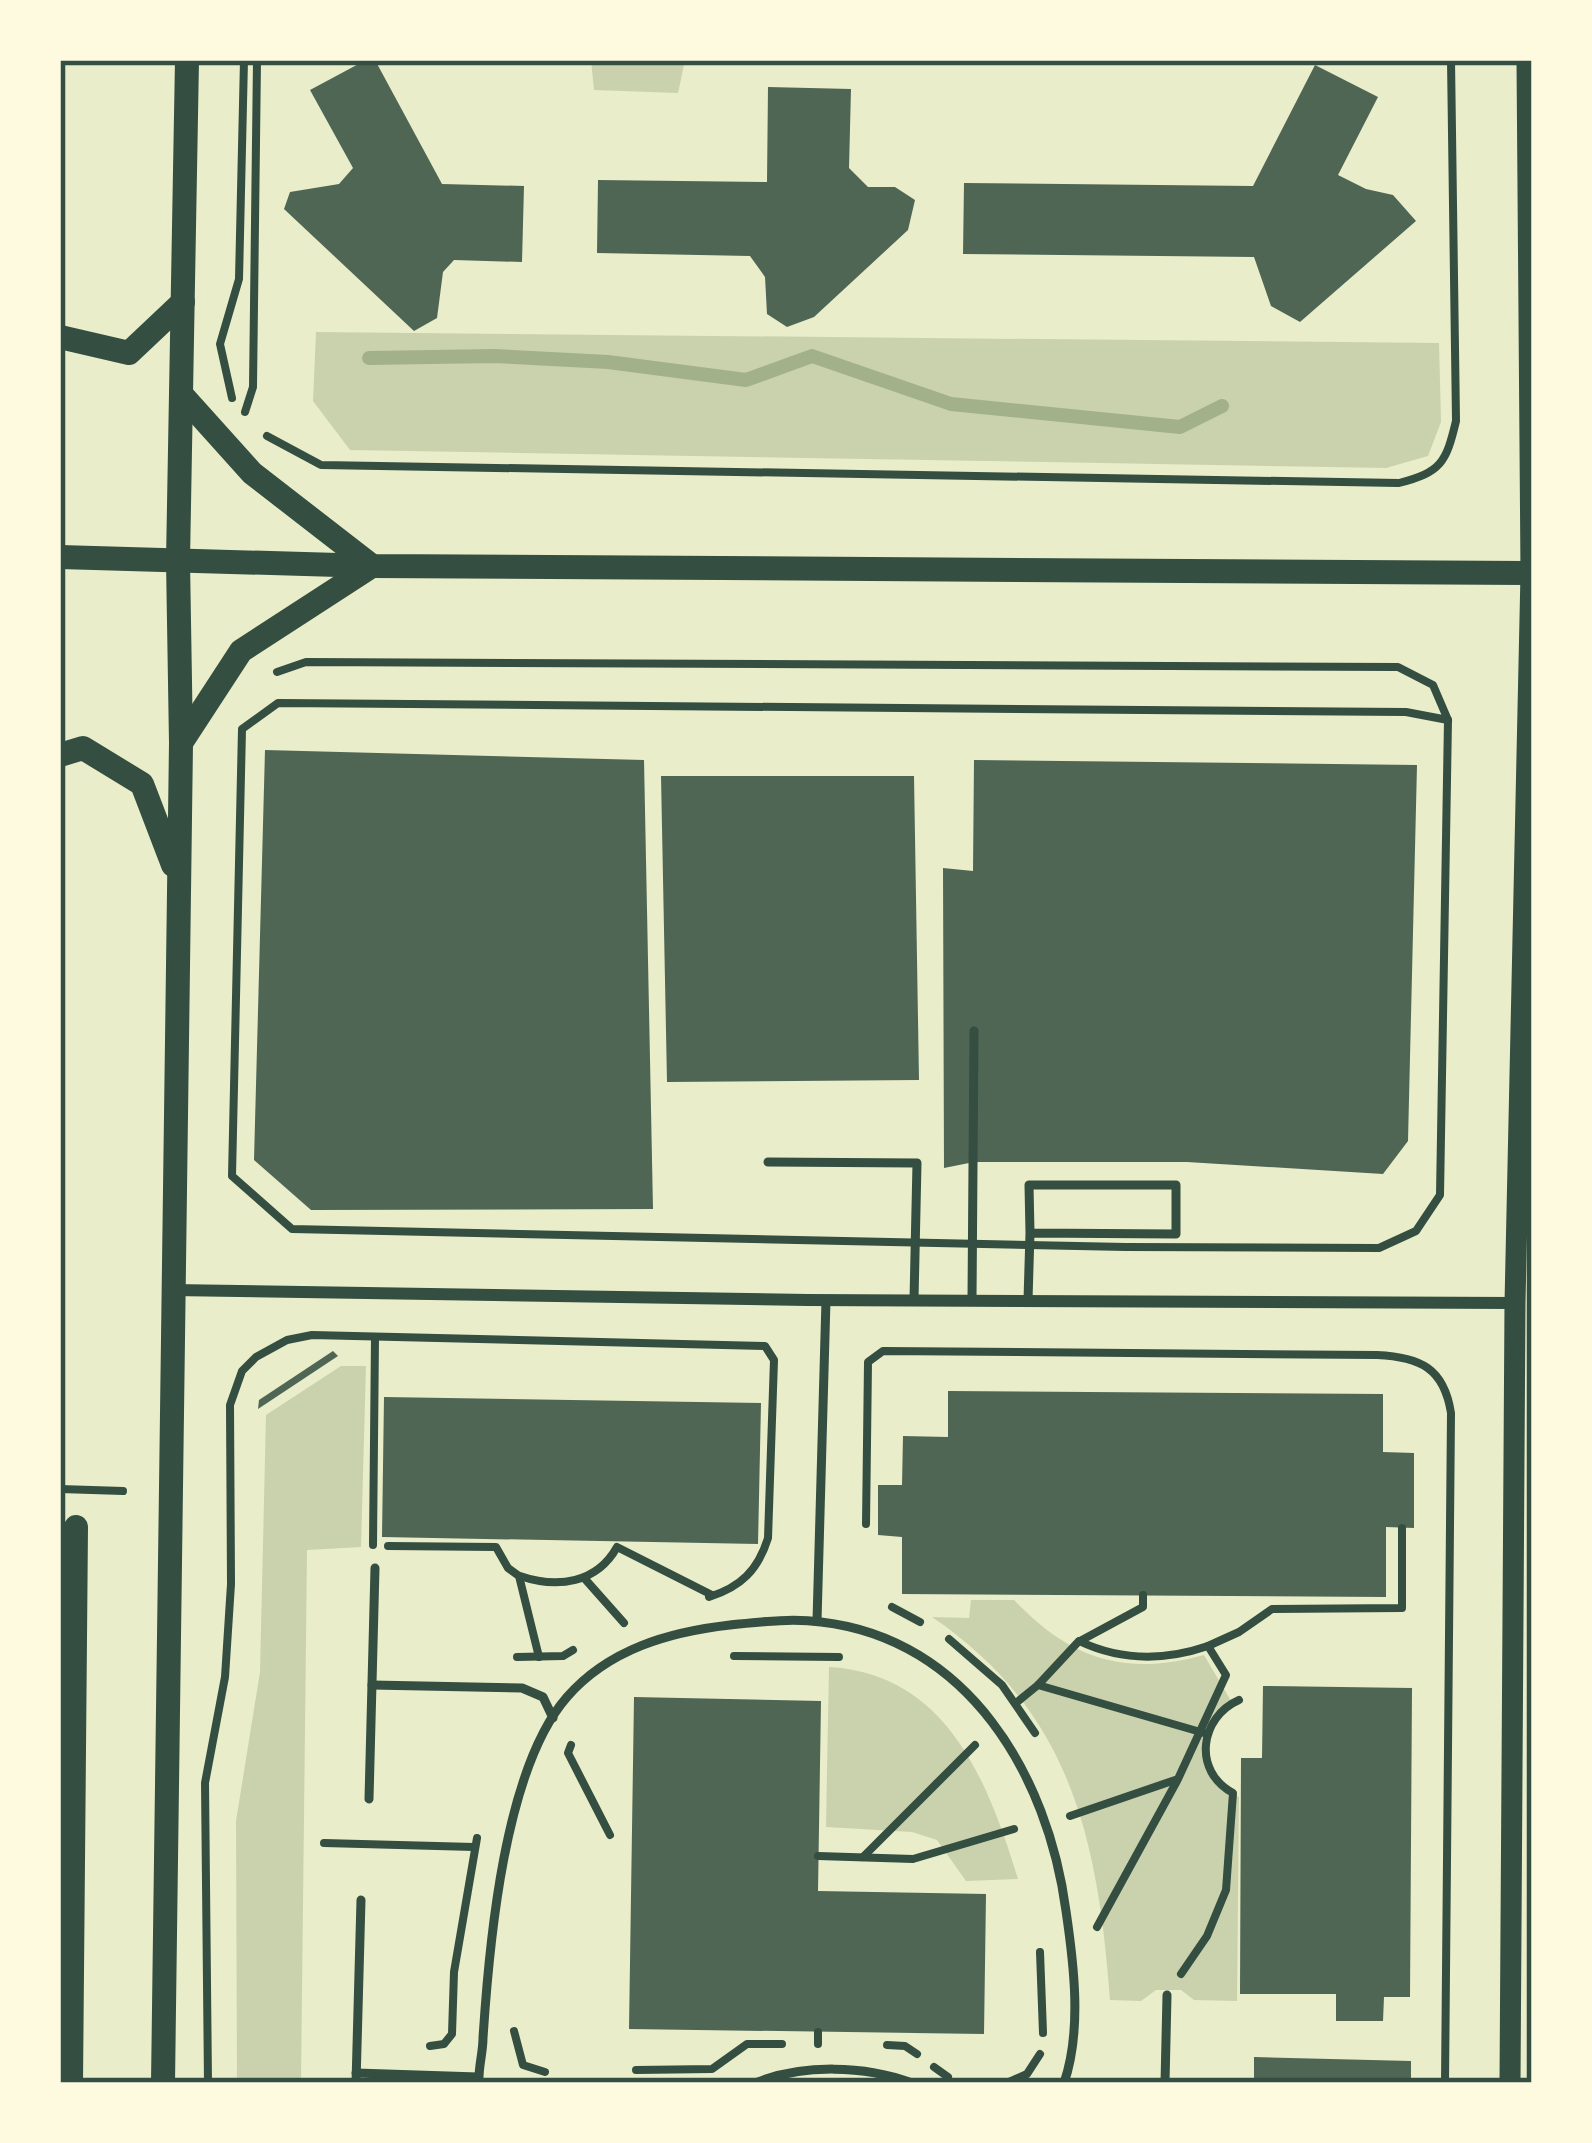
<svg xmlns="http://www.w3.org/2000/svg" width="1592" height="2143" viewBox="0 0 1592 2143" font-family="'Fira Sans Condensed',sans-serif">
  <rect width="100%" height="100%" fill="#e9edc9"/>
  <g fill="#cad2ad">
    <path d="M591,60H685L678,93L594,90Z"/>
    <path d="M316,332L1439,343L1441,422L1428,456L1386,468L350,450L313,401Z"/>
    <path d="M341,1366H366L361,1547L307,1550L301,2083H237L236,1821L260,1672L266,1415Z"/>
    <path d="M971,1600H1014C1070,1659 1124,1677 1204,1655L1231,1701C1189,1725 1209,1759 1226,1791L1239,1797L1237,2001L1194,2000L1181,1990H1156L1141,2001L1110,2000C1098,1841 1072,1712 932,1617L969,1618Z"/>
    <path d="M829,1667C948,1674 988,1782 1018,1879L966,1881L937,1840L912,1832L826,1827Z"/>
  </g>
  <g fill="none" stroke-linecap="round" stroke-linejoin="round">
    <path stroke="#a3b18a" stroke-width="14" d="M369,358L495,356L608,362L746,380L812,356L951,404L1180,427L1222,406"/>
  </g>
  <g fill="#4f6655">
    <path d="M366,60H375L442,184L524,186L522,262L454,260L443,272L437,318L414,331L284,209L290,192L339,184L353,168L310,90Z"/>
    <path d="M1315,65L1378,97L1338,175L1366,189L1393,195L1416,221L1300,322L1271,306L1254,257L963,254L964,183L1253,186Z"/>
    <path d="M768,87L851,89L849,168L868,187H895L915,200L908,230L814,317L787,327L767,314L765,277L750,256L597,253L598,180L767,182Z"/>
    <path d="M265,750L644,760L653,1209L311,1210L254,1160Z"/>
    <path d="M974,760L1417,765L1408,1141L1383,1174L1187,1162H974L944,1168L943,868L973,871Z"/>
    <path d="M661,776H914L919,1080L667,1082Z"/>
    <path d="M333,1351L338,1356L258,1409L259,1400Z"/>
    <path d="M948,1391L1383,1394V1452L1414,1453V1528L1386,1527V1597L902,1594V1537L878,1535V1485H902L903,1436L948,1437Z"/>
    <path d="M384,1397L761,1403L758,1544L382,1537Z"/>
    <path d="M1263,1686L1412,1688L1410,1997H1384L1383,2021H1336V1994H1240L1241,1758H1262Z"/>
    <path d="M634,1697L821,1701L818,1891L986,1894L984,2034L629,2029Z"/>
    <path d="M1254,2057L1411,2061V2083H1254Z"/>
  </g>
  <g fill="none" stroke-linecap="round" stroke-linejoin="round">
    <g stroke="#344e41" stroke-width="8">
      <path d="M232,398L220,344L239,279L244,60"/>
      <path d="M245,412L253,387L257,60"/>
      <path d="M267,436L321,465L1399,483C1441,472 1446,463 1456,421L1451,60"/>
      <path d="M277,672L306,662L1398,667L1433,685L1448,720"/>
      <path d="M278,703L1406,712L1448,720L1440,1195L1416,1231L1379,1248L1126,1247L292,1229L232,1176L242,729Z"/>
      <path d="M60,1489L123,1491"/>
      <path d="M866,1524L868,1362L883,1351L1377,1355C1420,1357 1444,1368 1451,1413L1445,2083"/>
      <path d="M373,1545L375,1337"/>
      <path d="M388,1546L496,1547L508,1568L519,1576L539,1657"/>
      <path d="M520,1576C558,1589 597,1583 617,1547L712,1595"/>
      <path d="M585,1579L624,1623"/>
      <path d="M892,1607L920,1622"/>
      <path d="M949,1639L1002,1685L1035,1733"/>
      <path d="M1080,1641L1143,1607V1595"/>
      <path d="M1208,1646L1239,1632L1272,1609L1402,1608V1528"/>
      <path d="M734,1656L839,1657"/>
      <path d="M517,1657L563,1656L573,1650"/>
      <path d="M1038,1685L1204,1733"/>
      <path d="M1016,1703L1038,1685L1079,1641C1121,1661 1164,1661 1208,1646L1226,1675L1178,1779L1070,1816"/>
      <path d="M571,1745L568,1753L610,1835"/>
      <path d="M324,1843L474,1847"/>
      <path d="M818,1856L913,1859L1014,1829"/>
      <path d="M863,1857L975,1745"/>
      <path d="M1097,1927L1177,1781"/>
      <path d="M1040,1952L1043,2033"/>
      <path d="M1181,1974L1207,1936L1226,1890L1233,1793C1192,1771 1200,1717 1239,1700"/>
      <path d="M514,2031L523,2065L545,2072"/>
      <path d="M818,2032V2044"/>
      <path d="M887,2045L905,2046L917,2054"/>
      <path d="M430,2046L444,2044L452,2034L454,1972L477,1838"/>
      <path d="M934,2067L948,2077"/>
      <path d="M636,2070L712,2069L747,2044H782"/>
      <path d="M1009,2082L1027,2074L1040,2054"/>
      <path d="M208,2083L205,1783L225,1677L231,1584L230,1405L242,1371L256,1357L287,1340L312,1335L765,1346L774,1360L768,1538C758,1570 741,1587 709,1597"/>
    </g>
    <g stroke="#344e41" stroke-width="9">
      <path d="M768,1162L917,1163L914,1300"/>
      <path d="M972,1300L974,1031"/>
      <path d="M1028,1300L1030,1233L1176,1234V1185H1029L1030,1233"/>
      <path d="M817,1621L826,1300"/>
      <path d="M372,1685L522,1688L543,1697L553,1718"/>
      <path d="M369,1799L375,1568"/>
      <path d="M356,2073L478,2077"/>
      <path d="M356,2083L361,1900"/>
      <path d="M479,2083C478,2068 483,2053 483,2038C489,1945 504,1769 567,1697C609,1649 669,1632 730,1625C760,1622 791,1618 821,1622C968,1639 1048,1775 1066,1911C1074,1965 1082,2031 1064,2083"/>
      <path d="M755,2083C802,2064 865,2065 912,2083"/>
      <path d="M1165,2083L1167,1995"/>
    </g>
    <path stroke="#344e41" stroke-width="12" d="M172,1290L808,1300L1515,1303"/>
    <path stroke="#344e41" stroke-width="21" d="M1510,2083L1515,1303L1531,573L1527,60"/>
    <g stroke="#344e41" stroke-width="24">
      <path d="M60,337L129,353L183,302"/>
      <path d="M181,394L252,473L372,566L241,651L181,743"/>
      <path d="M60,557L372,566L1532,573"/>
      <path d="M60,755L83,748L142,784L173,865"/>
      <path d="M71,2083L76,1527"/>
      <path d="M163,2083L181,743L178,561L187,60"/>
    </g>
  </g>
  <rect width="1592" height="2143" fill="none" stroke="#fefae0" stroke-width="126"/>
  <rect x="63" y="63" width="1466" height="2017" fill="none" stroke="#344e41" stroke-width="4.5"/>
</svg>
